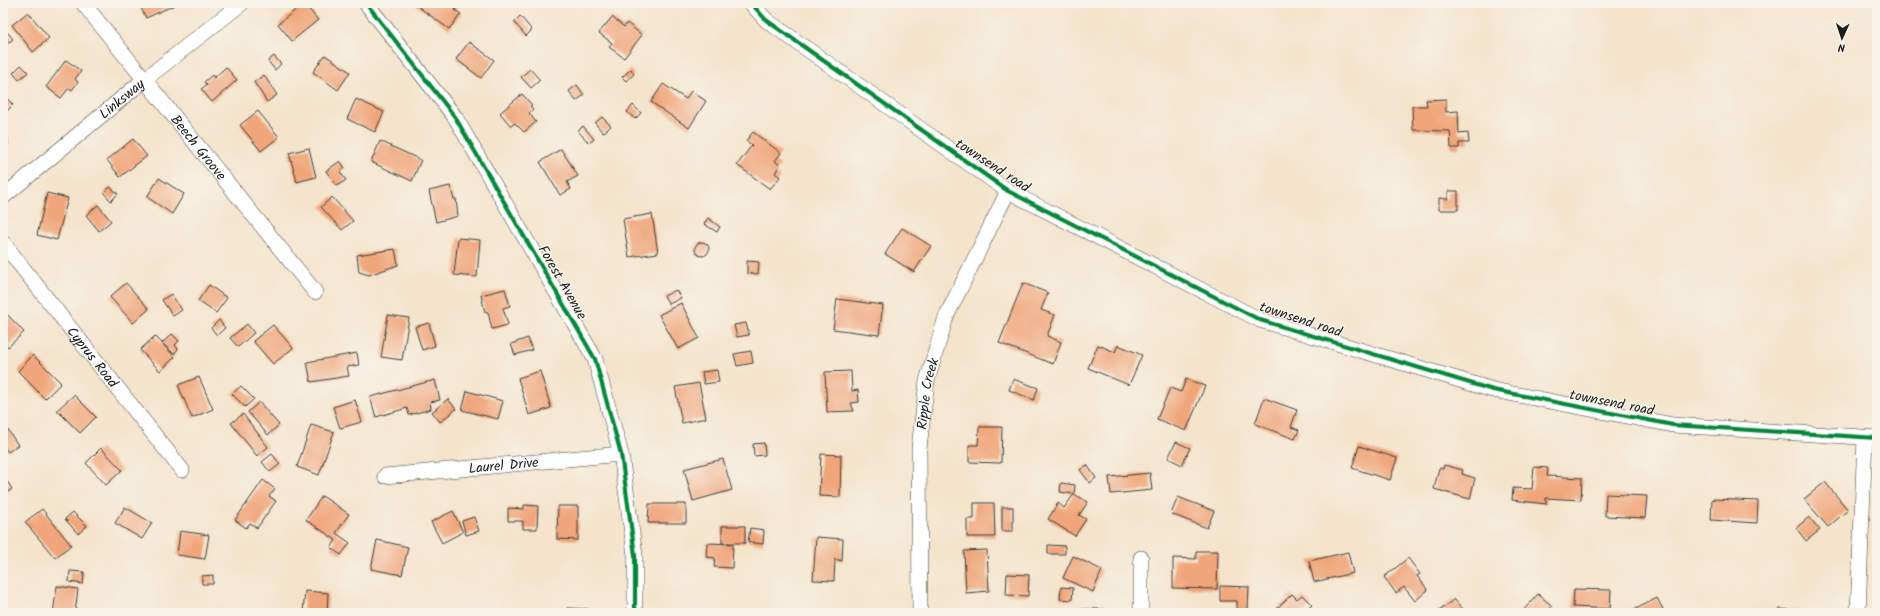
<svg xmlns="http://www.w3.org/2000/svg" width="1880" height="616" viewBox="0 0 1880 616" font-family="Kalam,sans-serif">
  <rect width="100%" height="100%" fill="#f7f3e8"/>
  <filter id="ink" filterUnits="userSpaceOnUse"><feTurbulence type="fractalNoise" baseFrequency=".025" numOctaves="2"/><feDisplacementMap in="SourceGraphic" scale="8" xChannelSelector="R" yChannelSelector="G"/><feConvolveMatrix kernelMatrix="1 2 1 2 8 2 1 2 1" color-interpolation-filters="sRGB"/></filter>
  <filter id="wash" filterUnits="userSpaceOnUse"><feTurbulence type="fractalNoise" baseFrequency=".012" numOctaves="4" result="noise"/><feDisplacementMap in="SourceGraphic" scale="16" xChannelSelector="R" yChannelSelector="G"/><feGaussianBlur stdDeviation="0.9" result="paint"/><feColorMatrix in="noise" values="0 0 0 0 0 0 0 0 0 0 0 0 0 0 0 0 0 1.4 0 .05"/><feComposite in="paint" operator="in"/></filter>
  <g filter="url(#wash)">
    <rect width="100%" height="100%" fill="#f4e4cc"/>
    <g id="blocks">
      <g fill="#f0a67a">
        <path d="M148,3H179L146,18L141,8L149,4Z"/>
        <path d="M304,3L318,20L292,41L278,24Z"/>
        <path d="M413,3H458L460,4L455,10L461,14L449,29Z"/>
        <path d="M28,12L49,38L33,52L12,25Z"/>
        <path d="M520,16L532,30L526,36L514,22Z"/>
        <path d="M612,17L624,27L627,23L642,35L624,58L609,47L612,43L599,33Z"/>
        <path d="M3,27L13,39L3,47Z"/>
        <path d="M469,42L494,60L481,78L456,59Z"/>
        <path d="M325,55L350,72L338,90L313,72Z"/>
        <path d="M274,56L281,64L275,70L268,61Z"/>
        <path d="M66,60L81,71L75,79L78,82L72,90L69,88L61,98L46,87Z"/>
        <path d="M21,65L28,72L19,80L13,73Z"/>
        <path d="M226,67L237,80L212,102L201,89L207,85L204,82L212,75L214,78Z"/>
        <path d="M530,69L540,80L531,88L521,77Z"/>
        <path d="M631,69L634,74L626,81L622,77Z"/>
        <path d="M264,75L277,95L267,102L254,82Z"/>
        <path d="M663,84L686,99L691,91L706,101L689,128L651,102Z"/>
        <path d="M577,85L584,95L576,101L569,91Z"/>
        <path d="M522,94L532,105L530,106L533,109L529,113L536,122L524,132L515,123L511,126L500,113Z"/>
        <path d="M5,96L13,105L6,112L3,109V98Z"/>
        <path d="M356,99L384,112L375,132L347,119Z"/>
        <path d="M1446,99V112L1458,111L1459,134L1468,133L1469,143H1459V148H1451L1450,131L1413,130L1412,106H1427L1426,100Z"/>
        <path d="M633,105L641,113L635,119L627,112Z"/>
        <path d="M258,111L279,137L261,151L240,125Z"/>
        <path d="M602,117L611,126L603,133L595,123Z"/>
        <path d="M3,126H7L8,145H3Z"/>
        <path d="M583,126L594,139L589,143L578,131Z"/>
        <path d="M753,132L781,153L775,161L780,165L775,173L780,177L770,189L737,165L752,145L746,141Z"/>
        <path d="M133,139L147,156L120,177L107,160Z"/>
        <path d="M380,141L421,160L412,181L371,162Z"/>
        <path d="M309,148L316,177L297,182L289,153Z"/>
        <path d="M561,149L578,176L567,182L571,189L560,195L540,162Z"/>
        <path d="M340,161L345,168L340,172L346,180L337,186L326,171Z"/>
        <path d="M159,178L184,194L172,214L147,197Z"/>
        <path d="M450,186L454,199H456L458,216L436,222L429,191Z"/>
        <path d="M110,187L118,194L111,201L104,193Z"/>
        <path d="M1448,191H1458V210H1439V198L1448,199Z"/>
        <path d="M47,193L68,198L57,240L37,235Z"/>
        <path d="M332,197L353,221L342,230L321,207Z"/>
        <path d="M98,205L111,221L99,231L86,215Z"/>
        <path d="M652,214L658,253L629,257L623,219Z"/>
        <path d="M708,218L720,227L717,232L704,224Z"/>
        <path d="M902,228L931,246L914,272L885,254Z"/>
        <path d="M458,238L480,240L477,277L454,275Z"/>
        <circle cx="702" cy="249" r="7"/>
        <path d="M395,249L398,265L369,275L359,272L357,255Z"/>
        <path d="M747,261L759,262L758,274L747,273Z"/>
        <path d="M126,283L149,309L133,323L110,297Z"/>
        <path d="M1023,283L1048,293L1041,310L1055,315L1047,336L1061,342L1053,364L999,343Z"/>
        <path d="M209,285L227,298L216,313L198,301Z"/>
        <path d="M505,289L510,306L503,308L508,325L492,329L488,312H485L481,295Z"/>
        <path d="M676,290L681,298L669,304L664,296Z"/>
        <path d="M171,294L182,310L173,316L162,300Z"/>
        <path d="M837,299L883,305L879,335L833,329Z"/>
        <path d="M681,303L699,338L678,349L659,315Z"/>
        <path d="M3,310L24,332L8,347L3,341Z"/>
        <path d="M388,315L409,318L402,360L381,357Z"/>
        <path d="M219,320L225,328L217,335L211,328Z"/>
        <path d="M429,323L435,346L422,350L415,327Z"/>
        <path d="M746,323L749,335L737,337L734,325Z"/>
        <path d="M247,324L254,333L238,347L230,338Z"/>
        <path d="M273,325L293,348L273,364L253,341Z"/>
        <path d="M172,334L179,341L175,345L178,349L174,354L162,343Z"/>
        <path d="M155,336L175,357L160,371L140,350Z"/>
        <path d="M528,338L532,350L515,355L511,344Z"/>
        <path d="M1098,345L1115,352L1118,345L1142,355L1129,385L1088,368Z"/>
        <path d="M751,351L753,363L737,366L734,354Z"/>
        <path d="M357,353L359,365L347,367L349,376L311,382L307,362Z"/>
        <path d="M33,355L61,383L45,399L18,371Z"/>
        <path d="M717,370L719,382L704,384L702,372Z"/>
        <path d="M540,371L551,408L529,415L518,378Z"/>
        <path d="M851,371L852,391L858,390L859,402L851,403L854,411L827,412L825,372Z"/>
        <path d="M199,377L213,409L192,418L178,385Z"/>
        <path d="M1013,379L1038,388L1034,400L1009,390Z"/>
        <path d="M1186,379L1205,386L1186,431L1157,419L1170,388L1181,392Z"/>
        <path d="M435,380L440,400L430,402L431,409L409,415L407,408L376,417L370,397Z"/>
        <path d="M699,383L706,418L682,423L675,387Z"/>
        <path d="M241,386L254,399L245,407L232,394Z"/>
        <path d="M467,391L503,401L498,419L462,410Z"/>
        <path d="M74,395L96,417L80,433L57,410Z"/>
        <path d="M1264,398L1297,410L1291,427L1299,430L1295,439L1255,424Z"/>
        <path d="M448,399L456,409L440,422L432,412Z"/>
        <path d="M355,400L362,422L340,428L333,407Z"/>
        <path d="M259,402L279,425L268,435L248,412Z"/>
        <path d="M243,414L268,447L257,456L231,423Z"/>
        <path d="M311,425L334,432L319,475L297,467Z"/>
        <path d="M5,426L18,445L8,452L3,445V428Z"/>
        <path d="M979,427H1002L1001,463L969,462V445H978Z"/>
        <path d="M1176,442L1190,448L1182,465L1168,458Z"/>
        <path d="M764,443L765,455L754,456L753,444Z"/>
        <path d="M1359,446L1397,458L1390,480L1352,468Z"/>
        <path d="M101,448L122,470L106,485L86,463Z"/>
        <path d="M272,454L280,464L270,472L262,462Z"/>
        <path d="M821,454L841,455L840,497L819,496Z"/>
        <path d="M723,459L732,490L693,501L684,469Z"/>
        <path d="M1087,465L1096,478L1090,483L1080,470Z"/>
        <path d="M1444,465L1463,470L1462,474L1475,478L1470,499L1434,489L1439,468L1443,469Z"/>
        <path d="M1534,467L1548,468L1547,476L1582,478L1581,500L1546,498V504L1512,500L1513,488L1532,489Z"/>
        <path d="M1150,473L1152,490L1111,494L1109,477Z"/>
        <path d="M3,475L12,489L3,495Z"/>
        <path d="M263,480L275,489L269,496L276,501L257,528L250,523L246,528L235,520Z"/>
        <path d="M1825,482L1848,510L1828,527L1804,499Z"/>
        <path d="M1061,483L1075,485L1074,494L1060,492Z"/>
        <path d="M1074,494L1088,502L1079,515L1086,519L1075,536L1048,519L1058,503L1064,508Z"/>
        <path d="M1606,494L1647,496L1645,518L1605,516Z"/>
        <path d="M322,496L349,514L336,533L350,543L341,555L331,548L336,540L306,520Z"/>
        <path d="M1178,497L1214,511L1207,528L1171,514Z"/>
        <path d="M1712,499L1758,501L1757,523L1711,520Z"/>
        <path d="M974,503H994L995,537H967V519H974Z"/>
        <path d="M649,504H686V523H648Z"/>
        <path d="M524,505L538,506L537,529H523V521H508V508L524,509Z"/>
        <path d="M558,506H578V540L557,539Z"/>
        <path d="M125,507L152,523L142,539L115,523Z"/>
        <rect x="1002" y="507" width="11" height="24"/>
        <path d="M42,509L71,545L55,558L25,522Z"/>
        <path d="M453,511L463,532L442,543L431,522Z"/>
        <path d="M73,512L87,526L78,534L65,519Z"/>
        <path d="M474,517L479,531L466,535L462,521Z"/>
        <path d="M1809,517L1820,530L1806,541L1796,528Z"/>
        <rect x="722" y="526" width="23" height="17"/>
        <path d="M750,528L764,530L763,544L748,542Z"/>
        <path d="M180,531L209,535L205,559L177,555Z"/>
        <path d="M816,537L843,539L842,561L835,559L834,581L813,580Z"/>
        <path d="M377,540L408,547L402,575L371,569Z"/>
        <path d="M707,543L733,544L732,568L714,567L715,558L706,557Z"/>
        <path d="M1048,545L1065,546V554H1048Z"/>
        <path d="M987,550L989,591L966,593L964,551Z"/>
        <path d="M1196,551H1218L1217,589L1173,588V558L1196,559Z"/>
        <path d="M1348,552L1353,573L1314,582L1309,561Z"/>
        <path d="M1073,556L1102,570L1093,592L1063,578Z"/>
        <path d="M1408,558L1420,574L1417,576L1428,590L1415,601L1404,587L1396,593L1384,577Z"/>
        <path d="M70,571L84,572L83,584L69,582Z"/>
        <path d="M1007,574L1029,575L1028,596L1006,595Z"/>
        <path d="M213,575V584H202V576Z"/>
        <path d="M57,586L78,589L75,613H53Z"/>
        <path d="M1220,586L1249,587L1248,609H1237V601H1220Z"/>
        <path d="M1061,587L1073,588L1072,600L1060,599Z"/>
        <path d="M1574,589L1611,590L1610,609L1573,607Z"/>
        <path d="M305,591L328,593L327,613L303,612Z"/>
        <path d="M1292,594L1297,599L1302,595L1312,605L1303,613H1272Z"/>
        <path d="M1538,594L1552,606L1546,613H1521Z"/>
        <path d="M1657,598L1665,613H1635L1634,610Z"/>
        <path d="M1454,599L1466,613H1437Z"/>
        <path d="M567,608L589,609V613H567Z"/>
        <rect x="1083" y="609" width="22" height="4"/>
        <path d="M1779,609L1802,611V613H1778Z"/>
      </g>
    </g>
  </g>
  <g filter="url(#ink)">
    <use href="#blocks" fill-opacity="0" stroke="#3c3a36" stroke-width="1"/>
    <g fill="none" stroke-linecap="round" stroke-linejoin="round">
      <g stroke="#3c3a36" stroke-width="16">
        <g id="street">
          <path id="s1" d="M83,3L315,292"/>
          <path d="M366,3L455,117L595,359L621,454L635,555V613"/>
          <path d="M751,3L766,20L1008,191L1260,320L1493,390L1673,425L1877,438"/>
          <path id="s2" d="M3,197L144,80L242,3"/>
          <path id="s3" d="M3,243L182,470"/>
          <path id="s4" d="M385,476L621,454"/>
          <path d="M1141,558V613"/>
          <path id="s5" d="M920,613L919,448L927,381L946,317L1008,191"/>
          <path d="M1858,613L1865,438"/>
        </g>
      </g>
      <use href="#street" stroke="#fff" stroke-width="15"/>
      <g stroke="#f7f3e8" stroke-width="6">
        <g id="cycleway">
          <path d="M366,3L455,117L595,359L621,454L635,555V613"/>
          <path d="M751,3L766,20L1008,191L1260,320L1493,390L1673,425L1877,438"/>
        </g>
      </g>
      <use href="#cycleway" stroke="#00873e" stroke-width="4"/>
    </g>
  </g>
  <g text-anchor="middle" stroke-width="3" stroke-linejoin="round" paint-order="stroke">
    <g font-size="14" fill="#1c1c1c" stroke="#f7f3e8">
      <text dy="5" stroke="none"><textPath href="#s2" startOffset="154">Linksway</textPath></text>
      <text dy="5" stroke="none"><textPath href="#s1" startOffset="185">Beech Groove</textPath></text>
      <text transform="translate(993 165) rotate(33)" y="5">townsend road</text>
      <text transform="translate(563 282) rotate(60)" y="5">Forest Avenue</text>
      <text transform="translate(1301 319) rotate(18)" y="5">townsend road</text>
      <text dy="5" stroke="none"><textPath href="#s3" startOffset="145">Cyprus Road</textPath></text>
      <text dy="5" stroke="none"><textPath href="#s5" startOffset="220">Ripple Creek</textPath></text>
      <text transform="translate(1612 402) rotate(11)" y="5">townsend road</text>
      <text dy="5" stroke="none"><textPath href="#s4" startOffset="119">Laurel Drive</textPath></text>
    </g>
  </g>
  <rect width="1880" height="616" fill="none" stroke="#f7f3e8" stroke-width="16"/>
  <g transform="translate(1842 38) rotate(183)" stroke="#f7f3e8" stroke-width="3" paint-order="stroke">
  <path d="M0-3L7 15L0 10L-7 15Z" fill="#1c1c1c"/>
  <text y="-6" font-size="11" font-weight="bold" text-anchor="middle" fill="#1c1c1c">N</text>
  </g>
</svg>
